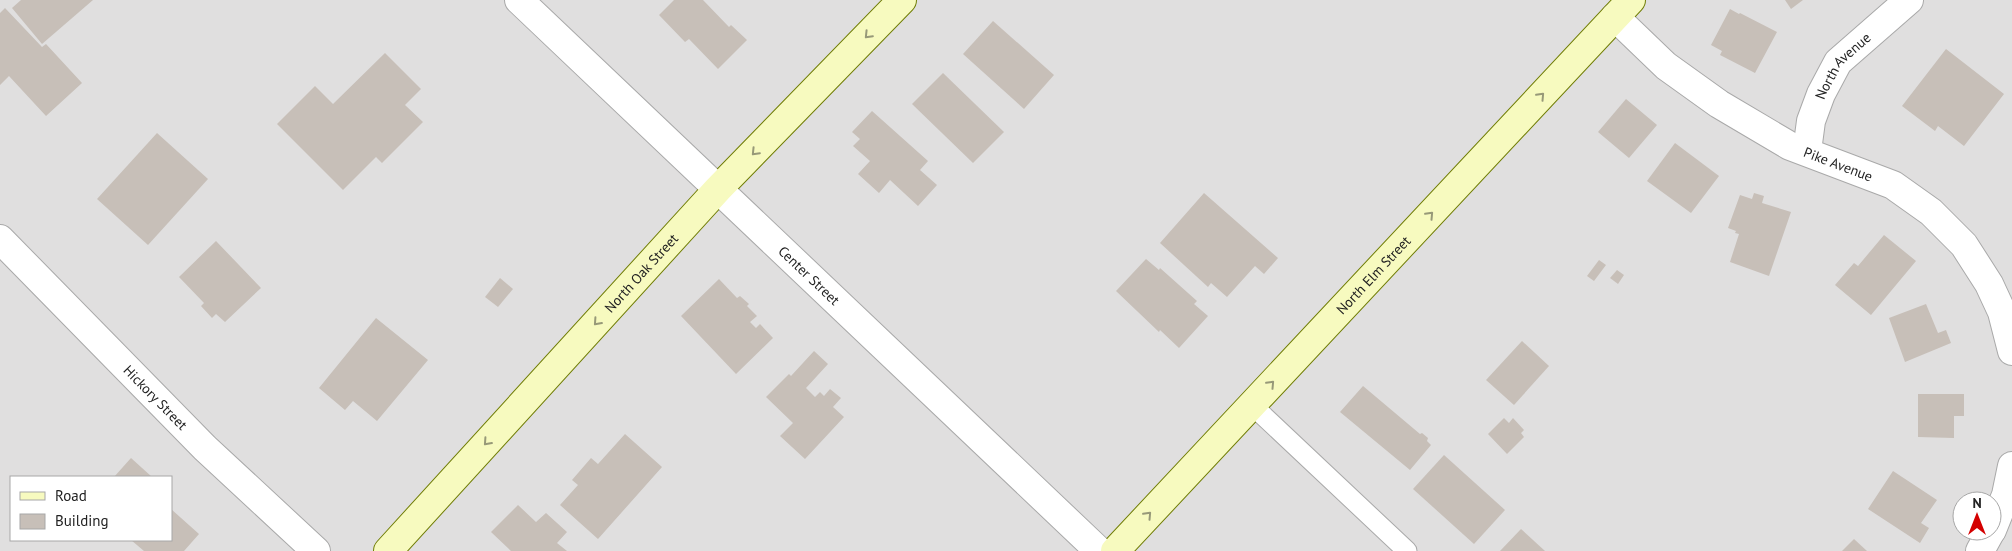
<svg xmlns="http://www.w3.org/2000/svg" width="2012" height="551" viewBox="0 0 2012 551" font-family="'PT Sans',sans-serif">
  <rect width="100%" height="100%" fill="#f2efe9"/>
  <path fill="#e0dfdf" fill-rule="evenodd" d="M0,0H2012V551H0ZM11,477H171V540H11ZM1962,501H1992V531H1962Z"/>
  <g fill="#c7bfb8">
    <path d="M21,0H93L42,44L12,8Z"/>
    <path d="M674,0H703L729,27L731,25L747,40L718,69L689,39L685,42L659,15Z"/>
    <path d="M1785,0H1803L1791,9Z"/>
    <path d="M5,8L42,47L46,44L82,83L46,116L9,76L0,85V13Z"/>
    <path d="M1730,9L1739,14L1740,13L1777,32L1755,73L1720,55L1722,51L1711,45Z"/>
    <path d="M993,21L1054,75L1024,109L963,54Z"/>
    <path d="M1946,49L2004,94L1964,146L1938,126L1935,131L1902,106Z"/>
    <path d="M385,53L421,89L405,105L423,122L382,163L376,157L343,190L277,124L315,86L333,104Z"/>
    <path d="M943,73L1004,132L973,163L912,104Z"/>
    <path d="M1626,99L1657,125L1629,158L1598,132Z"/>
    <path d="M872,111L928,161L920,170L937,185L918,206L890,180L879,193L858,174L870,161L853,146L860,139L852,132Z"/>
    <path d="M157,133L208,179L148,245L97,199Z"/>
    <path d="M1675,143L1719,176L1691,213L1647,181Z"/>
    <path d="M1204,193L1278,258L1264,274L1255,266L1227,297L1211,283L1208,287L1160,243Z"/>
    <path d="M1754,193L1764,196L1762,203L1791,212L1769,276L1730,262L1739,234L1735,233L1736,231L1728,228L1740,195L1752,199Z"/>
    <path d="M1884,235L1916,261L1871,315L1835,285L1854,263L1858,266Z"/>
    <path d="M216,241L261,288L225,322L216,314L212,318L201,306L204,303L179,277Z"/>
    <path d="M1146,259L1159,270L1160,268L1197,301L1194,304L1208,316L1179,348L1160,330L1159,332L1116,291Z"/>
    <path d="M1599,260L1606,265L1594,281L1587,276Z"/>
    <path d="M1617,270L1624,275L1618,284L1610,278Z"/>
    <path d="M500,278L513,289L498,307L485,297Z"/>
    <path d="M719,279L737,298L740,296L749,304L747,306L757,316L750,322L756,328L760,324L773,338L736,374L681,316Z"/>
    <path d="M1926,304L1938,333L1946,330L1951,343L1905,362L1889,318Z"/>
    <path d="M376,318L428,360L377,421L353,401L345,410L319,388Z"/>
    <path d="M1522,341L1549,366L1514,405L1486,380Z"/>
    <path d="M814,351L828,364L806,388L815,397L820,392L824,396L830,389L841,398L833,407L844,417L805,459L780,436L793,423L766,397L789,374L791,376Z"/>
    <path d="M1363,386L1420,434L1422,433L1428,438L1427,441L1431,445L1410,470L1340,412Z"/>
    <path d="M1918,394H1964V416H1954V438L1918,437Z"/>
    <path d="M1504,418L1509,423L1513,418L1524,430L1521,433L1524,437L1507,454L1488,434Z"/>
    <path d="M625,434L662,467L598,539L560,505L578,485L572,480L591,458L598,464Z"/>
    <path d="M1444,455L1505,510L1474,544L1413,489Z"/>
    <path d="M131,458L152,477H114Z"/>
    <path d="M1893,471L1937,500L1921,523L1929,528L1920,543L1868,509Z"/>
    <path d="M518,505L536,522L546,513L567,532L557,543L567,551H511L491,532Z"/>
    <path d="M171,509L199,534L184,551H144L131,540H171Z"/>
    <path d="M1521,529L1545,551H1500Z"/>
    <path d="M1854,539L1867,551H1842Z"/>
  </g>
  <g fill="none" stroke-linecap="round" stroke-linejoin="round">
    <g stroke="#a9a9a9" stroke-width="21">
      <path id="service" d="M1252,405L1407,551"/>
    </g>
    <g stroke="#a9a9a9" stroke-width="30">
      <g id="minor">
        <path id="s1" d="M519,0L1099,551"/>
        <path id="s2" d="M1615,17L1666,66L1719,104L1790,146L1893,185L1931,212L1964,245L1989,284L2002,312L2012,351"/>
        <path id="s3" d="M1807,151L1811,121L1821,94L1838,62L1909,0"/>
        <path id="s4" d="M0,239L205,448L316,551"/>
        <path d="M1992,530L2006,495L2012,466"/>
        <path d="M1980,551L1991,531"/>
      </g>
    </g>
    <g stroke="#707d05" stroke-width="30">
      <g id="secondary">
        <path id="s5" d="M388,551L718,189L902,0"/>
        <path id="s6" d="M1115,551L1631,0"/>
      </g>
    </g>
    <use href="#service" stroke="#fff" stroke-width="19"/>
    <use href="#minor" stroke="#fff" stroke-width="28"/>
    <use href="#secondary" stroke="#f7fabf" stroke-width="28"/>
  </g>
  <defs><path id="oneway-chevron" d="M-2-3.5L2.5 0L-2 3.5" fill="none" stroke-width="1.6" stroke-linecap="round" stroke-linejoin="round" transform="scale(1.25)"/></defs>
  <g stroke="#979978">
    <use href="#oneway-chevron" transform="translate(868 35) rotate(134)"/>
    <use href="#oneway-chevron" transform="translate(1541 96) rotate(-47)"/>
    <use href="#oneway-chevron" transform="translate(755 152) rotate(134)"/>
    <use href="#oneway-chevron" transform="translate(1430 215) rotate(-47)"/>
    <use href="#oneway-chevron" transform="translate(597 322) rotate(132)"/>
    <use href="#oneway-chevron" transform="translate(1271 384) rotate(-47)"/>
    <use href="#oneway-chevron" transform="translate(487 442) rotate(132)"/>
    <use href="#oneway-chevron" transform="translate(1148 515) rotate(-47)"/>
  </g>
  <g text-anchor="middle" stroke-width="5" stroke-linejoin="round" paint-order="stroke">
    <g font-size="14" fill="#222" stroke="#fff">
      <text dy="5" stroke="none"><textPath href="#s3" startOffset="95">North Avenue</textPath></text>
      <text dy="5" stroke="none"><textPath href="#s2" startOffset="270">Pike Avenue</textPath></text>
      <text dy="5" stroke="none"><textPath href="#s5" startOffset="376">North Oak Street</textPath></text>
      <text dy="5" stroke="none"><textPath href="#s1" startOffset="400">Center Street</textPath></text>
      <text dy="5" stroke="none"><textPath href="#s6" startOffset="378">North Elm Street</textPath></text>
      <text dy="5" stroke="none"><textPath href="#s4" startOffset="222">Hickory Street</textPath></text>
    </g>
  </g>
  <rect x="10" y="476" width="162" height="65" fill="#ffffff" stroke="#a7a7a7"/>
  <rect x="20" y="492" width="25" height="8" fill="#f7fabf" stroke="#a7a7a7"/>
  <text x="55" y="501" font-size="15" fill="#222222">Road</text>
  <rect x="20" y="514" width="25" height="15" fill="#c7bfb8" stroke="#a7a7a7"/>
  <text x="55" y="526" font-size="15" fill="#222222">Building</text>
  <g transform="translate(1977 516)"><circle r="24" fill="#ffffff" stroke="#a7a7a7"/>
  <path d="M0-4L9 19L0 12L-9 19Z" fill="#d40000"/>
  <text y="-8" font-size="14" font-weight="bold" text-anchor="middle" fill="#222222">N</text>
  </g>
</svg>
